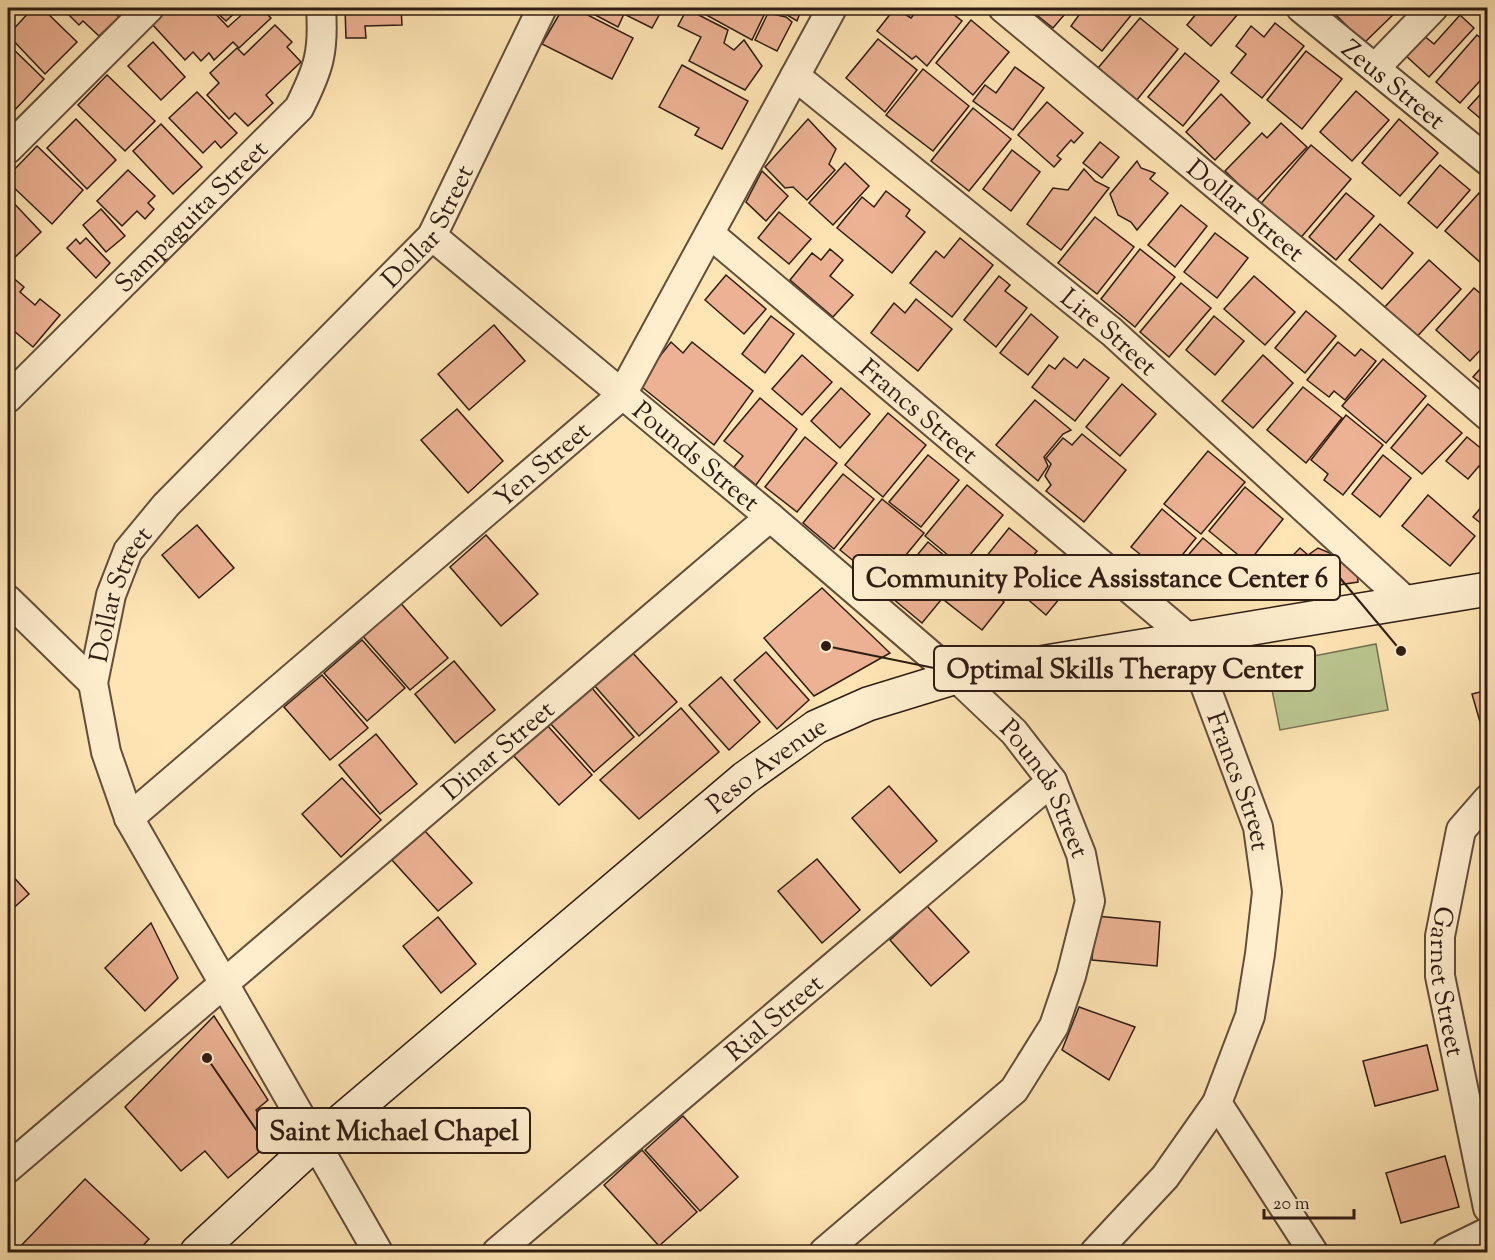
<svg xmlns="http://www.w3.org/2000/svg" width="1495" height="1260" viewBox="0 0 1495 1260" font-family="'Sorts Mill Goudy',serif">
  <rect width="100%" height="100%" fill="#fee5b3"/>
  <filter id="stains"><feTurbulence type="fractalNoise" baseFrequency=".00333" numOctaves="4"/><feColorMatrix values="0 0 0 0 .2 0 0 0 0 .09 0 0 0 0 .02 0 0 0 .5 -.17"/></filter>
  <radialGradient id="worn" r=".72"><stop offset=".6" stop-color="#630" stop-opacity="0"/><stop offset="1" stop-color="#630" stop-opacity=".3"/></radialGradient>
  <path fill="#bbc690" stroke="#757152" stroke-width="1.5" d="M1376,644L1388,710L1280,730L1267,665Z"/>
  <g fill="#ecb293" stroke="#2f1c13" stroke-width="1.5">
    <path d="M33,8H42L77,42L45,74L8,35Z"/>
    <path d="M62,8H109L119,17L99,36L83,21L79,25Z"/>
    <path d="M170,8H210L228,27L248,9L252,14L261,8L271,18L239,48L233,42L214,60L209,53L201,61L193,52L185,60L152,24Z"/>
    <path d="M212,8H240L226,21Z"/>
    <path d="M345,8H401L402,25L365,26L366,38H346Z"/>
    <path d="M563,8H574L633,38L612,79L542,44Z"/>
    <path d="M582,8H663L652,28L624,14L618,27Z"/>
    <path d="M701,8H802L797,21L782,12L770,10L765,13L752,40L699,11Z"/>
    <path d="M895,8L911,18L919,8H945L962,21L927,66L916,56L912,59L877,31Z"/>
    <path d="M1028,8H1070L1053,28Z"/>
    <path d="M1084,8H1137L1102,51L1071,26Z"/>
    <path d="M1201,8H1243L1211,46L1187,25Z"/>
    <path d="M1339,8H1400L1364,43L1334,13Z"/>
    <path d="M687,9L728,30L724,43L734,50L744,40L762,66L745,90L689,61L701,37L678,26Z"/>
    <path d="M768,13L786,17L792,22L777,51L755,40Z"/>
    <path d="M1460,15L1474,28L1429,77L1405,55L1423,35L1434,44Z"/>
    <path d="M1140,18L1178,49L1132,106L1093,74Z"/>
    <path d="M971,20L1009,52L973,95L936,63Z"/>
    <path d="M1275,23L1304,46L1262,98L1231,73L1246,54L1236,46L1251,26L1264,37Z"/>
    <path d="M275,25L292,42L287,47L301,62L266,95L273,103L248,126L235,113L229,119L207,95L219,83L210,73L237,48L244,55Z"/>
    <path d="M1477,35L1488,44V72L1460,103L1436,82Z"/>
    <path d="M878,39L917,70L885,112L846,78Z"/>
    <path d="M153,42L185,77L161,100L128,66Z"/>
    <path d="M8,44L44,79L11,114L8,111Z"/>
    <path d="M1306,51L1342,79L1302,129L1267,100Z"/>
    <path d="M1185,53L1219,81L1183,126L1148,97Z"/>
    <path d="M682,65L748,101L722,149L695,135L699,128L659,107Z"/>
    <path d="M1015,67L1044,88L1013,130L973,101L985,85L996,93Z"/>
    <path d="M923,69L969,106L933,151L886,115Z"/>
    <path d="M107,75L155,121L125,151L78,105Z"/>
    <path d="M1488,86V125L1468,108Z"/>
    <path d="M1356,91L1389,120L1352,161L1320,132Z"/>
    <path d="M197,92L237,133L221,148L215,141L203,153L169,118Z"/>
    <path d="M1221,94L1250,123L1215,160L1186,132Z"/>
    <path d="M1047,102L1083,133L1074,143L1071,140L1057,156L1061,159L1054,167L1018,135Z"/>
    <path d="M973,108L1011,139L969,191L931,161Z"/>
    <path d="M76,119L116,160L87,189L47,148Z"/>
    <path d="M808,119L836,149L829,164L835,170L807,200L793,187L785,188L765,167Z"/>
    <path d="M1399,119L1438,153L1400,196L1362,163Z"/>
    <path d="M1281,123L1307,147L1256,201L1225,171L1262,133L1267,138Z"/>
    <path d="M161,124L202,167L173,194L133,151Z"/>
    <path d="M1100,142L1119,157L1102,178L1083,163Z"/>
    <path d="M1311,145L1351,179L1298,241L1258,207Z"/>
    <path d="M37,146L83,190L52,224L8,182V176Z"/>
    <path d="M1012,150L1040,172L1011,211L983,189Z"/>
    <path d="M1137,161L1141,168L1155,173L1150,179L1168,193L1137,230L1131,222L1118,215L1110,194Z"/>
    <path d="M845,163L869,186L833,225L809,203Z"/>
    <path d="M1440,165L1470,190L1437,228L1408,203Z"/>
    <path d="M1084,169L1095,181L1109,188L1061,250L1027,224L1053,188L1068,190Z"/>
    <path d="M128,170L155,196L148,203L154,209L145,219L137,211L122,226L97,201Z"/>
    <path d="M762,171L788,196L766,221L746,202Z"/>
    <path d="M886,191L910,210L906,216L925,232L892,273L837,228L862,197L874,207Z"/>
    <path d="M1346,193L1374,216L1336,260L1309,237Z"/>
    <path d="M1479,193L1488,200V256L1481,263L1445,231Z"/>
    <path d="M8,197L41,232L9,263L8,262Z"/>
    <path d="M1181,205L1207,226L1175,267L1148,245Z"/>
    <path d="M101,209L125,236L106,252L83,225Z"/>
    <path d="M779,212L811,239L789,264L758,238Z"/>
    <path d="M1095,217L1134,247L1097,294L1058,263Z"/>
    <path d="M1380,224L1413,253L1382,289L1349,260Z"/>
    <path d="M1215,233L1248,258L1217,298L1184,272Z"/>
    <path d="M86,238L110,263L96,278L67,248L76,239L80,244Z"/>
    <path d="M960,238L993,265L952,317L910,283L936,251L944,258Z"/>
    <path d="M830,249L843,260L830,276L853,295L833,317L790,280L812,253L821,260Z"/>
    <path d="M1140,249L1175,277L1135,327L1101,299Z"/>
    <path d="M1429,260L1461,289L1413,341L1381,311Z"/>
    <path d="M726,275L766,309L744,334L705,300Z"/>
    <path d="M11,276L24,287L20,292L35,305L40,299L60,315L33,347L8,326V280Z"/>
    <path d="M999,276L1010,285L1005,291L1027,308L996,347L964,320Z"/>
    <path d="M1254,276L1295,312L1265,345L1224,309Z"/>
    <path d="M1181,283L1211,308L1169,357L1140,332Z"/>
    <path d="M1474,288L1488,300V342L1470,361L1436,330Z"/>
    <path d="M916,299L952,329L918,371L871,333L894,303L905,313Z"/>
    <path d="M1306,311L1336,336L1305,373L1275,348Z"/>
    <path d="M1031,314L1058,337L1028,375L1000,353Z"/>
    <path d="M771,316L794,334L765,373L742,354Z"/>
    <path d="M1214,316L1244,341L1215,375L1186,350Z"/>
    <path d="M494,325L525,361L469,410L438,374Z"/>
    <path d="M671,342L683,353L692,342L753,391L714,445L638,384Z"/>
    <path d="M1338,342L1355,356L1361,349L1376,361L1345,400L1334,391L1329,397L1307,380Z"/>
    <path d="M802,355L832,382L802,415L772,389Z"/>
    <path d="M1263,355L1293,383L1253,428L1222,401Z"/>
    <path d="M1064,358L1077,368L1084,359L1109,378L1075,421L1032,387L1049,365L1055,369Z"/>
    <path d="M1383,359L1426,396L1386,443L1342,406Z"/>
    <path d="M1488,360V389L1473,377Z"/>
    <path d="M1122,384L1156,414L1120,456L1086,427Z"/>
    <path d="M1303,387L1342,418L1306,463L1267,430Z"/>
    <path d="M841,388L870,414L840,448L811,421Z"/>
    <path d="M760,398L797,429L756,485L734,467L743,456L724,441Z"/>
    <path d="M1035,400L1071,430L1063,434L1044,457L1048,466L1038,481L996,445Z"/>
    <path d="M1428,404L1462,433L1422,474L1391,448Z"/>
    <path d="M457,409L503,461L468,493L421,440Z"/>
    <path d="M888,413L926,445L883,497L845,465Z"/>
    <path d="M1346,415L1383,445L1343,495L1324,480L1328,474L1311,460Z"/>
    <path d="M1082,434L1126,470L1084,522L1046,491L1051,485L1045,476L1051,464L1046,458L1063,438L1072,445Z"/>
    <path d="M805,437L837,463L797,512L765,487Z"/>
    <path d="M1467,437L1488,454V473L1479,466L1468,479L1446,461Z"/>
    <path d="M1208,451L1245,482L1201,534L1164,504Z"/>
    <path d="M928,455L959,480L921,527L889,502Z"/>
    <path d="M1383,455L1411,478L1380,517L1352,494Z"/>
    <path d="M843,474L874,499L834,549L803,523Z"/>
    <path d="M967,485L1003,515L961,566L925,536Z"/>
    <path d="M1245,487L1283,519L1248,563L1209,531Z"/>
    <path d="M1428,495L1475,536L1450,566L1402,526Z"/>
    <path d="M882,499L924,533L882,584L840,550Z"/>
    <path d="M1488,499V529L1473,517Z"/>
    <path d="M1162,509L1196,538L1166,575L1131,547Z"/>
    <path d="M197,525L234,568L199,598L162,555Z"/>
    <path d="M1009,528L1037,551L1002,595L973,573Z"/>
    <path d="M486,535L538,594L501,626L450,567Z"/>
    <path d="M1203,538L1234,564L1215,586L1184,560Z"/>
    <path d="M928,542L964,572L922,623L886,593Z"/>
    <path d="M1300,548L1308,555L1318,548L1356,564L1358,582L1272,595L1263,586Z"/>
    <path d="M1052,564L1074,581L1046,615L1025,597Z"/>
    <path d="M962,576L975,586L979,581L1004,602L982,630L944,600Z"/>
    <path d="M822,588L890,653L814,696L764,638Z"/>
    <path d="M398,600L448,658L410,690L360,633Z"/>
    <path d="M362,640L405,688L367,721L324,673Z"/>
    <path d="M631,651L677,702L639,736L593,684Z"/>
    <path d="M766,652L809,700L777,729L734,680Z"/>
    <path d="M454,661L495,710L455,743L415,694Z"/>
    <path d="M322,675L368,728L330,760L284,707Z"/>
    <path d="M721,677L760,722L729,750L689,705Z"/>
    <path d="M591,687L634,737L594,772L550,723Z"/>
    <path d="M1488,690V727L1482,729L1472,694Z"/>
    <path d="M681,708L719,752L639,819L600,780Z"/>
    <path d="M546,724L592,775L559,805L513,755Z"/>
    <path d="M376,734L417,784L380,814L339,765Z"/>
    <path d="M342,778L381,820L341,857L302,814Z"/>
    <path d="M889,786L937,841L900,873L852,818Z"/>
    <path d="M425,831L472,883L438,911L392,860Z"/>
    <path d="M817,859L860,910L822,943L778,891Z"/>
    <path d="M8,871L29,894L8,913Z"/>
    <path d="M927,906L969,952L931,986L890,940Z"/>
    <path d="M1096,916L1160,922L1157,966L1092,960Z"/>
    <path d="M438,917L476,964L441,993L403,946Z"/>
    <path d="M151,923L178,978L145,1011L105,968Z"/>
    <path d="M1079,1007L1135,1027L1109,1080L1062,1050Z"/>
    <path d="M214,1016L268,1100L256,1110L278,1136L228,1178L205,1151L181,1171L125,1107Z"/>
    <path d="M1427,1045L1438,1090L1375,1106L1363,1061Z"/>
    <path d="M683,1116L738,1177L700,1211L645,1150Z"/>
    <path d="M642,1150L697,1212L659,1246L604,1185Z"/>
    <path d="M1445,1156L1459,1207L1401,1223L1386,1173Z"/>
    <path d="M85,1179L149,1239L137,1252H15Z"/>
  </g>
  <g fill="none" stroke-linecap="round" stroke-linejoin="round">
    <g stroke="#634e3b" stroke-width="32">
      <g id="street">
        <path id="s1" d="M1003,8L1347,294L1488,416"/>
        <path id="s2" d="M1301,8L1488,161"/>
        <path d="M1376,67L1433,8"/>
        <path id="s3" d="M795,76L1112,332L1409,604"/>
        <path d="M8,149L149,8"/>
        <path id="s4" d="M710,234L1187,637L1258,827L1267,892L1260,954L1250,1016L1217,1103L1165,1177L1095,1252"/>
        <path id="s5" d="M432,236L770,517L956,677L1014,732L1052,781L1081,854L1090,901L1071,976L1054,1026L1014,1090L824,1252"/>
        <path id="s6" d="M8,398L299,108C319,68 324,52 321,8"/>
        <path d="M8,600L93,683"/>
        <path id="s7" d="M1488,799L1461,830L1440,936V976L1488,1208"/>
        <path id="s8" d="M129,818L621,396L832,8"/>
        <path d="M1217,1103L1313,1252"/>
        <path id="s9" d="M8,1168L770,517"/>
        <path id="s10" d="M378,1252L129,818L106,752L93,683L111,595L128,551L166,505L432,236L542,8"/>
        <path id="s11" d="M497,1252L1052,781"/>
        <path d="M1447,1252L1488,1232"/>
      </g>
    </g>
    <g stroke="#2f1c13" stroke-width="36">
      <g id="secondary">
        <path id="s12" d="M197,1252L315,1143L745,778L816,727L868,704L956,677L1488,589"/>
      </g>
    </g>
    <use href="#street" stroke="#feeece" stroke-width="28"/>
    <use href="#secondary" stroke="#feeece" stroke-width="33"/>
  </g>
  <g text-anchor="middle" stroke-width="4.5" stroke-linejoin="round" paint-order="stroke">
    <g font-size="26" fill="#2f1c13" stroke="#feeece">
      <text dy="9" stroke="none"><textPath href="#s2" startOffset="120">Zeus Street</textPath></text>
      <text dy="9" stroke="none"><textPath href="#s1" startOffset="316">Dollar Street</textPath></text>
      <text dy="9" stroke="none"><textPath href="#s6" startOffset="258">Sampaguita Street</textPath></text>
      <text dy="9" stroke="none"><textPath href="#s10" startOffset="1221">Dollar Street</textPath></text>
      <text dy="9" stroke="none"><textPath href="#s3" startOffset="405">Lire Street</textPath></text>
      <text dy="9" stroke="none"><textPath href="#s4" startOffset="274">Francs Street</textPath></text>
      <text dy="9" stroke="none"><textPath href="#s5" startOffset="344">Pounds Street</textPath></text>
      <text dy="9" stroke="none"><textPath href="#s8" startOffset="544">Yen Street</textPath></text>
      <text dy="9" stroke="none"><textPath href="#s10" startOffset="734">Dollar Street</textPath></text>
      <text dy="9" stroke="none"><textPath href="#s9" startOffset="644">Dinar Street</textPath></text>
      <text dy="9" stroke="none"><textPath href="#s12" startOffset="750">Peso Avenue</textPath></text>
      <text dy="9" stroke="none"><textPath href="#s4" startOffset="778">Francs Street</textPath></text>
      <text dy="9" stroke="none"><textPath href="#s5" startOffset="830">Pounds Street</textPath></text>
      <text dy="9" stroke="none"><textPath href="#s7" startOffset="195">Garnet Street</textPath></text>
      <text dy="9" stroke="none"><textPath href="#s11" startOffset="363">Rial Street</textPath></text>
    </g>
  </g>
  <path fill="none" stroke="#2f1c13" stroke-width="2" d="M1401 651L1340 578M826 646L934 668M207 1058L257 1131"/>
  <g fill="#2f1c13" stroke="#feeece" stroke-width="2">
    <circle cx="1401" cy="651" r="6"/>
    <circle cx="826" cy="646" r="6"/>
    <circle cx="207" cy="1058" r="6"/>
  </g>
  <g fill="#feeece" stroke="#2f1c13" stroke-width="2">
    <rect x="853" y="555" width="487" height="45" rx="6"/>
    <rect x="934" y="646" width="381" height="45" rx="6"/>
    <rect x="257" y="1108" width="273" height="45" rx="6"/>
  </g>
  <g font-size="27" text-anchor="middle" font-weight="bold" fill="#2f1c13">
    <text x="1097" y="587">Community Police Assisstance Center 6</text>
    <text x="1125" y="678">Optimal Skills Therapy Center</text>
    <text x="394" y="1140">Saint Michael Chapel</text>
  </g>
  <rect width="1495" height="1260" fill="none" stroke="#fee5b3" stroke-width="30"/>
  <rect x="9" y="9" width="1477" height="1242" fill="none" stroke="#2f1c13" stroke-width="3"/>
  <rect x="15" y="15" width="1465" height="1230" fill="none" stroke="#2f1c13" stroke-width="1.5"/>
  <path d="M1264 1209v9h90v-9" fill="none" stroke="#2f1c13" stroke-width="3"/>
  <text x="1273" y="1209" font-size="18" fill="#2f1c13" stroke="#feeece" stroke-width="4.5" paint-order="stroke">20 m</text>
  <rect width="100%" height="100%" filter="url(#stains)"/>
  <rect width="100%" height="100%" fill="url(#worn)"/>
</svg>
